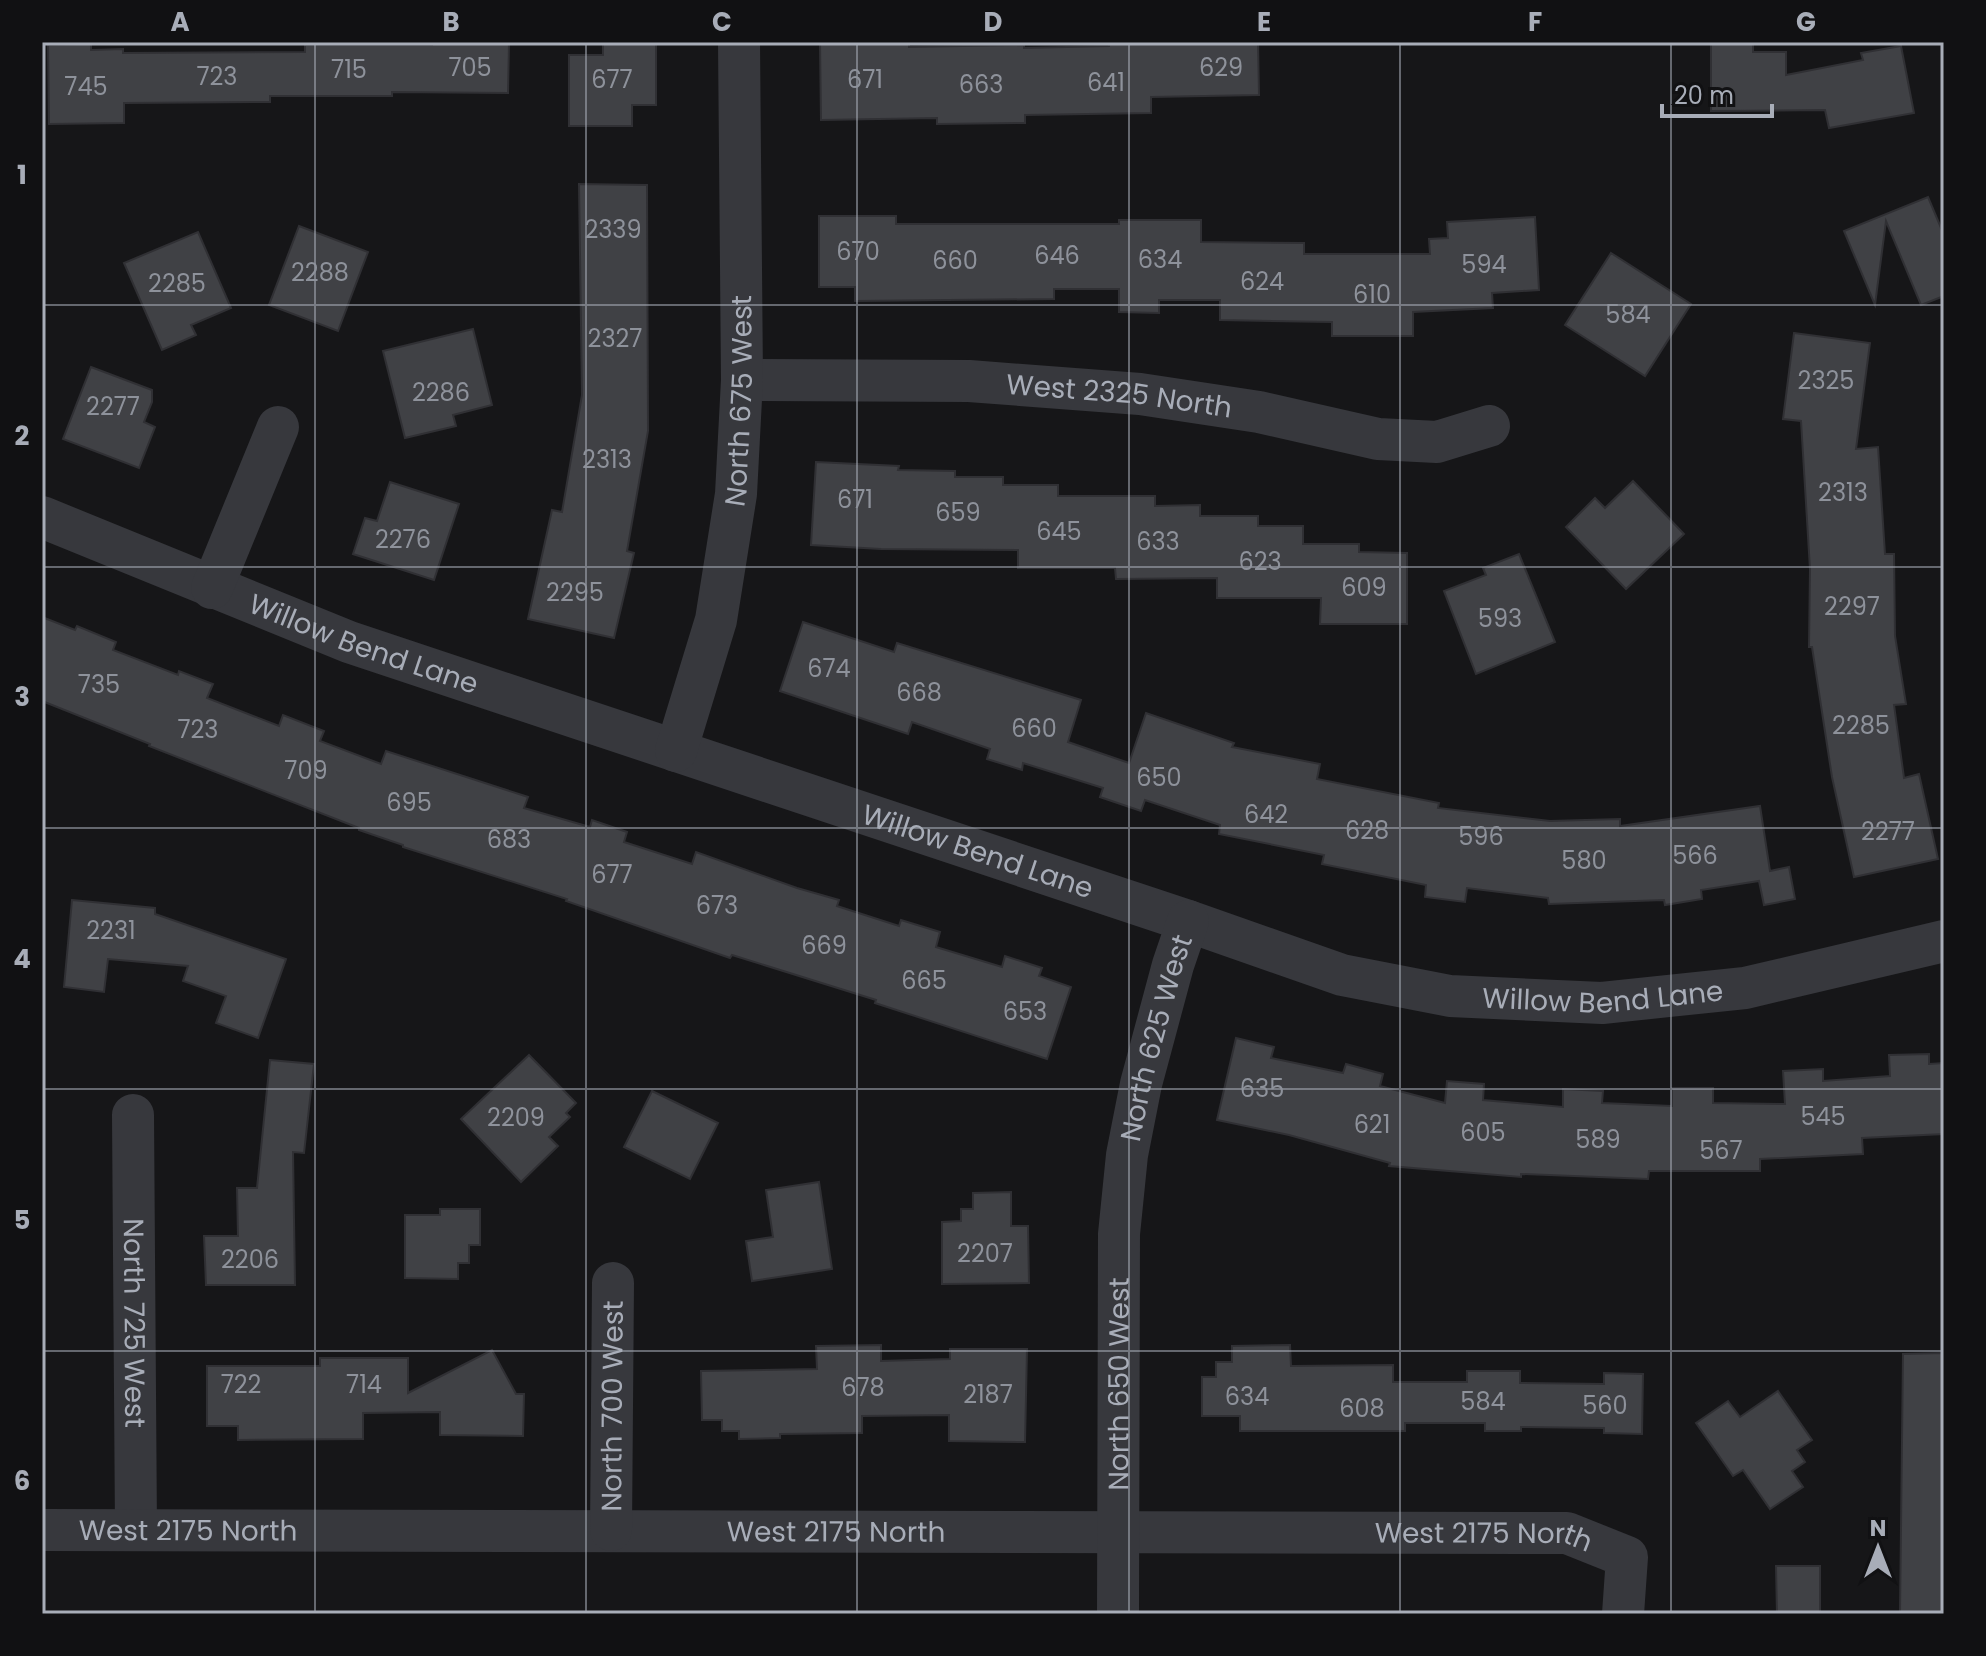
<svg xmlns="http://www.w3.org/2000/svg" width="1986" height="1656" viewBox="0 0 1986 1656" font-family="Poppins,sans-serif">
  <rect width="100%" height="100%" fill="#161618"/>
  <g fill="#404145" stroke="#303034" stroke-width="2">
    <path d="M820,42H909V47L1024,45V48L1109,46V42H1258L1259,95L1151,97V113L1025,115V123L937,124V118L821,120Z"/>
    <path d="M1711,42H1753V52H1786V75L1863,60L1861,53L1901,46L1914,113L1829,128L1825,110L1711,111Z"/>
    <path d="M432,43H509L508,93L392,92V96H270V102L124,103V123L49,124L48,45L91,44V50L123,49V53L305,52V45H432Z"/>
    <path d="M603,44H656V105H632V126H569V55H603Z"/>
    <path d="M579,184L647,185L648,431L627,551L634,553L614,638L528,619L552,510L562,512L582,395Z"/>
    <path d="M1928,197L1944,235V296L1921,305L1886,221L1875,305L1844,231Z"/>
    <path d="M819,216H896V224H1119V220H1201V242L1304,243V254H1430L1429,239L1448,238L1447,222L1535,217L1539,290L1492,293L1493,308L1413,312V336H1332V322L1220,320V300H1159V313L1119,312V289H1054V299L855,301V287H819Z"/>
    <path d="M299,226L368,252L338,331L269,305Z"/>
    <path d="M198,232L231,308L191,325L196,335L162,350L124,263Z"/>
    <path d="M1611,253L1691,304L1645,376L1565,325Z"/>
    <path d="M473,329L492,405L453,415L456,426L405,438L383,351Z"/>
    <path d="M1794,333L1870,343L1856,449L1878,447L1885,554H1894L1895,636L1906,704L1894,705L1904,778L1919,774L1938,859L1854,877L1832,777L1812,647H1809L1810,569L1801,421L1783,419Z"/>
    <path d="M91,367L152,390V402L144,422L155,427L139,468L63,439Z"/>
    <path d="M816,462L899,466L898,470L955,471V477H1003V485H1058V496H1155V506L1200,505V516H1258V526H1303V544H1359V552L1407,553V624H1320L1321,598H1217V578L1116,579L1115,568H1018V550L881,549L811,545Z"/>
    <path d="M1633,481L1684,534L1626,589L1566,527L1595,498L1605,508Z"/>
    <path d="M390,482L459,504L434,580L353,554L365,518L377,521Z"/>
    <path d="M1519,554L1555,642L1476,674L1444,591L1486,575L1483,568Z"/>
    <path d="M42,617L75,630L77,626L116,642L113,650L178,675L179,671L213,684L207,698L279,726L283,715L324,731L320,741L381,764L386,751L528,797L524,808L590,827L592,820L627,832L624,842L692,864L696,852L797,888L839,900L837,906L899,926L901,920L940,932L936,947L1002,967L1005,956L1042,968L1039,976L1071,987L1047,1059L875,1003L876,1000L732,955L730,958L566,901L567,899L403,847V845L359,830V828L149,746L150,744L42,701Z"/>
    <path d="M803,622L894,652L897,643L1081,700L1068,742L1129,763L1146,713L1234,743L1232,747L1320,764L1317,779L1439,803L1438,808L1550,821L1620,819V826L1760,806L1770,871L1789,867L1795,899L1764,905L1759,881L1701,890L1702,899L1665,905L1664,900L1549,904L1548,898L1467,888L1465,902L1425,897L1426,885L1322,864L1324,855L1219,834L1220,825L1145,800L1141,811L1100,797L1103,788L1023,763L1022,770L987,759L990,749L912,722L908,734L780,691Z"/>
    <path d="M72,900L155,908V914L286,959L258,1038L216,1023L226,996L183,981L188,966L108,959L104,992L64,987Z"/>
    <path d="M1236,1038L1274,1047L1271,1058L1343,1073L1346,1064L1383,1074L1380,1086L1445,1103L1447,1081L1484,1084L1483,1100L1563,1107V1089L1603,1091L1602,1103L1672,1106V1088H1713V1103L1785,1104L1783,1071L1823,1069V1081L1890,1076L1889,1055L1929,1054V1064L1944,1063V1134L1862,1138L1863,1154L1760,1159V1171H1649L1648,1179L1521,1174V1177L1389,1166L1390,1163L1289,1135L1217,1120Z"/>
    <path d="M529,1055L576,1103L566,1113L570,1117L549,1137L558,1146L521,1182L461,1119Z"/>
    <path d="M270,1060L314,1064L304,1153L293,1152L295,1285H206L204,1236H238L237,1188H257Z"/>
    <path d="M652,1091L718,1123L690,1179L624,1147Z"/>
    <path d="M819,1182L832,1269L752,1281L746,1241L773,1237L766,1190Z"/>
    <path d="M1011,1192V1226H1028L1029,1283L942,1284V1222L961,1221V1209H973V1193Z"/>
    <path d="M440,1209H480V1245H469V1263H458V1279L405,1278V1215H440Z"/>
    <path d="M881,1345V1361L950,1359V1349H1027L1025,1442L949,1441V1415L862,1416V1433L780,1434V1438L739,1439V1431H722V1420H702L701,1371L817,1369L816,1346Z"/>
    <path d="M1290,1345L1291,1366L1393,1365V1382H1467V1371H1520V1383L1604,1384V1373L1643,1374L1642,1434L1604,1433V1428L1521,1427V1431H1485V1423H1405V1431H1240V1416H1202V1377H1216V1362H1232V1346Z"/>
    <path d="M492,1350L516,1394H524L523,1436L440,1435V1412L363,1413V1439L238,1440V1426H207V1366H320V1358H408V1393Z"/>
    <path d="M1944,1353V1614H1900L1903,1354Z"/>
    <path d="M1778,1391L1812,1440L1797,1450L1805,1462L1792,1471L1803,1487L1770,1509L1743,1470L1733,1476L1696,1423L1728,1401L1740,1417Z"/>
    <path d="M1776,1566H1820V1614H1777Z"/>
  </g>
  <g fill="none" stroke-linecap="round" stroke-linejoin="round">
    <g stroke="#37383d" stroke-width="42">
      <path id="s1" d="M742,380L969,381L1140,394L1259,412L1378,439L1437,442L1489,426"/>
      <path id="s2" d="M42,517L349,642L1188,921L1342,975L1450,996L1602,1003L1745,988L1944,941"/>
      <path d="M212,588L278,427"/>
      <path id="s3" d="M676,751L716,620L736,494L742,380L739,42"/>
      <path id="s4" d="M133,1115L136,1530"/>
      <path id="s5" d="M42,1530L1567,1533L1627,1557L1623,1614"/>
      <path id="s6" d="M611,1530L613,1283"/>
      <path id="s7" d="M1118,1614L1119,1234L1127,1155L1141,1084L1173,965L1188,921"/>
    </g>
  </g>
  <path fill="none" stroke="#a8adb8" stroke-width="2" stroke-opacity="0.55" d="M315,42V1614M586,42V1614M857,42V1614M1129,42V1614M1400,42V1614M1671,42V1614M42,305H1944M42,567H1944M42,828H1944M42,1089H1944M42,1351H1944"/>
  <g text-anchor="middle" stroke-width="7" stroke-linejoin="round" paint-order="stroke">
    <g font-size="24" fill="#8e929b">
      <text x="470" y="76">705</text>
      <text x="1221" y="76">629</text>
      <text x="349" y="78">715</text>
      <text x="217" y="85">723</text>
      <text x="612" y="88">677</text>
      <text x="865" y="88">671</text>
      <text x="1106" y="91">641</text>
      <text x="981" y="93">663</text>
      <text x="86" y="95">745</text>
      <text x="613" y="238">2339</text>
      <text x="858" y="260">670</text>
      <text x="1057" y="264">646</text>
      <text x="1160" y="268">634</text>
      <text x="955" y="269">660</text>
      <text x="1484" y="273">594</text>
      <text x="320" y="281">2288</text>
      <text x="1262" y="290">624</text>
      <text x="177" y="292">2285</text>
      <text x="1372" y="303">610</text>
      <text x="1628" y="323">584</text>
      <text x="615" y="347">2327</text>
      <text x="1826" y="389">2325</text>
      <text x="441" y="401">2286</text>
      <text x="113" y="415">2277</text>
      <text x="607" y="468">2313</text>
      <text x="1843" y="501">2313</text>
      <text x="855" y="508">671</text>
      <text x="958" y="521">659</text>
      <text x="1059" y="540">645</text>
      <text x="403" y="548">2276</text>
      <text x="1158" y="550">633</text>
      <text x="1260" y="570">623</text>
      <text x="1364" y="596">609</text>
      <text x="575" y="601">2295</text>
      <text x="1852" y="615">2297</text>
      <text x="1500" y="627">593</text>
      <text x="829" y="677">674</text>
      <text x="99" y="693">735</text>
      <text x="919" y="701">668</text>
      <text x="1861" y="734">2285</text>
      <text x="1034" y="737">660</text>
      <text x="198" y="738">723</text>
      <text x="306" y="779">709</text>
      <text x="1159" y="786">650</text>
      <text x="409" y="811">695</text>
      <text x="1266" y="823">642</text>
      <text x="1367" y="839">628</text>
      <text x="1888" y="840">2277</text>
      <text x="1481" y="845">596</text>
      <text x="509" y="848">683</text>
      <text x="1695" y="864">566</text>
      <text x="1584" y="869">580</text>
      <text x="612" y="883">677</text>
      <text x="717" y="914">673</text>
      <text x="111" y="939">2231</text>
      <text x="824" y="954">669</text>
      <text x="924" y="989">665</text>
      <text x="1025" y="1020">653</text>
      <text x="1262" y="1097">635</text>
      <text x="1823" y="1125">545</text>
      <text x="516" y="1126">2209</text>
      <text x="1372" y="1133">621</text>
      <text x="1483" y="1141">605</text>
      <text x="1598" y="1148">589</text>
      <text x="1721" y="1159">567</text>
      <text x="985" y="1262">2207</text>
      <text x="250" y="1268">2206</text>
      <text x="241" y="1393">722</text>
      <text x="364" y="1393">714</text>
      <text x="863" y="1396">678</text>
      <text x="988" y="1403">2187</text>
      <text x="1247" y="1405">634</text>
      <text x="1483" y="1410">584</text>
      <text x="1605" y="1414">560</text>
      <text x="1362" y="1417">608</text>
    </g>
    <g font-size="28" fill="#a8adb8" stroke="#111113">
      <text dy="10" stroke="none"><textPath href="#s1" startOffset="378">West 2325 North</textPath></text>
      <text dy="10" stroke="none"><textPath href="#s3" startOffset="358">North 675 West</textPath></text>
      <text dy="10" stroke="none"><textPath href="#s2" startOffset="346">Willow Bend Lane</textPath></text>
      <text dy="10" stroke="none"><textPath href="#s2" startOffset="994">Willow Bend Lane</textPath></text>
      <text dy="10" stroke="none"><textPath href="#s2" startOffset="1642">Willow Bend Lane</textPath></text>
      <text dy="10" stroke="none"><textPath href="#s7" startOffset="580">North 625 West</textPath></text>
      <text dy="10" stroke="none"><textPath href="#s4" startOffset="208">North 725 West</textPath></text>
      <text dy="10" stroke="none"><textPath href="#s7" startOffset="230">North 650 West</textPath></text>
      <text dy="10" stroke="none"><textPath href="#s6" startOffset="124">North 700 West</textPath></text>
      <text dy="10" stroke="none"><textPath href="#s5" startOffset="146">West 2175 North</textPath></text>
      <text dy="10" stroke="none"><textPath href="#s5" startOffset="794">West 2175 North</textPath></text>
      <text dy="10" stroke="none"><textPath href="#s5" startOffset="1442">West 2175 North</textPath></text>
    </g>
  </g>
  <rect width="1986" height="1656" fill="none" stroke="#111113" stroke-width="88"/>
  <g transform="translate(1878 1548)" stroke="#111113" stroke-width="6" paint-order="stroke">
  <path d="M0-6L14 30L0 20L-14 30Z" fill="#a8adb8"/>
  <text y="-12" font-size="22" font-weight="bold" text-anchor="middle" fill="#a8adb8">N</text>
  </g>
  <path d="M1662 104v12h110v-12" fill="none" stroke="#a8adb8" stroke-width="4"/>
  <text x="1674" y="104" font-size="24" fill="#a8adb8" stroke="#111113" stroke-width="6" paint-order="stroke">20 m</text>
  <rect x="44" y="44" width="1898" height="1568" fill="none" stroke="#a8adb8" stroke-width="3"/>
  <g font-size="26" text-anchor="middle" font-weight="bold" fill="#a8adb8">
    <text x="180" y="31">A</text>
    <text x="451" y="31">B</text>
    <text x="722" y="31">C</text>
    <text x="993" y="31">D</text>
    <text x="1264" y="31">E</text>
    <text x="1535" y="31">F</text>
    <text x="1806" y="31">G</text>
    <text x="22" y="184">1</text>
    <text x="22" y="445">2</text>
    <text x="22" y="706">3</text>
    <text x="22" y="968">4</text>
    <text x="22" y="1229">5</text>
    <text x="22" y="1490">6</text>
  </g>
</svg>
